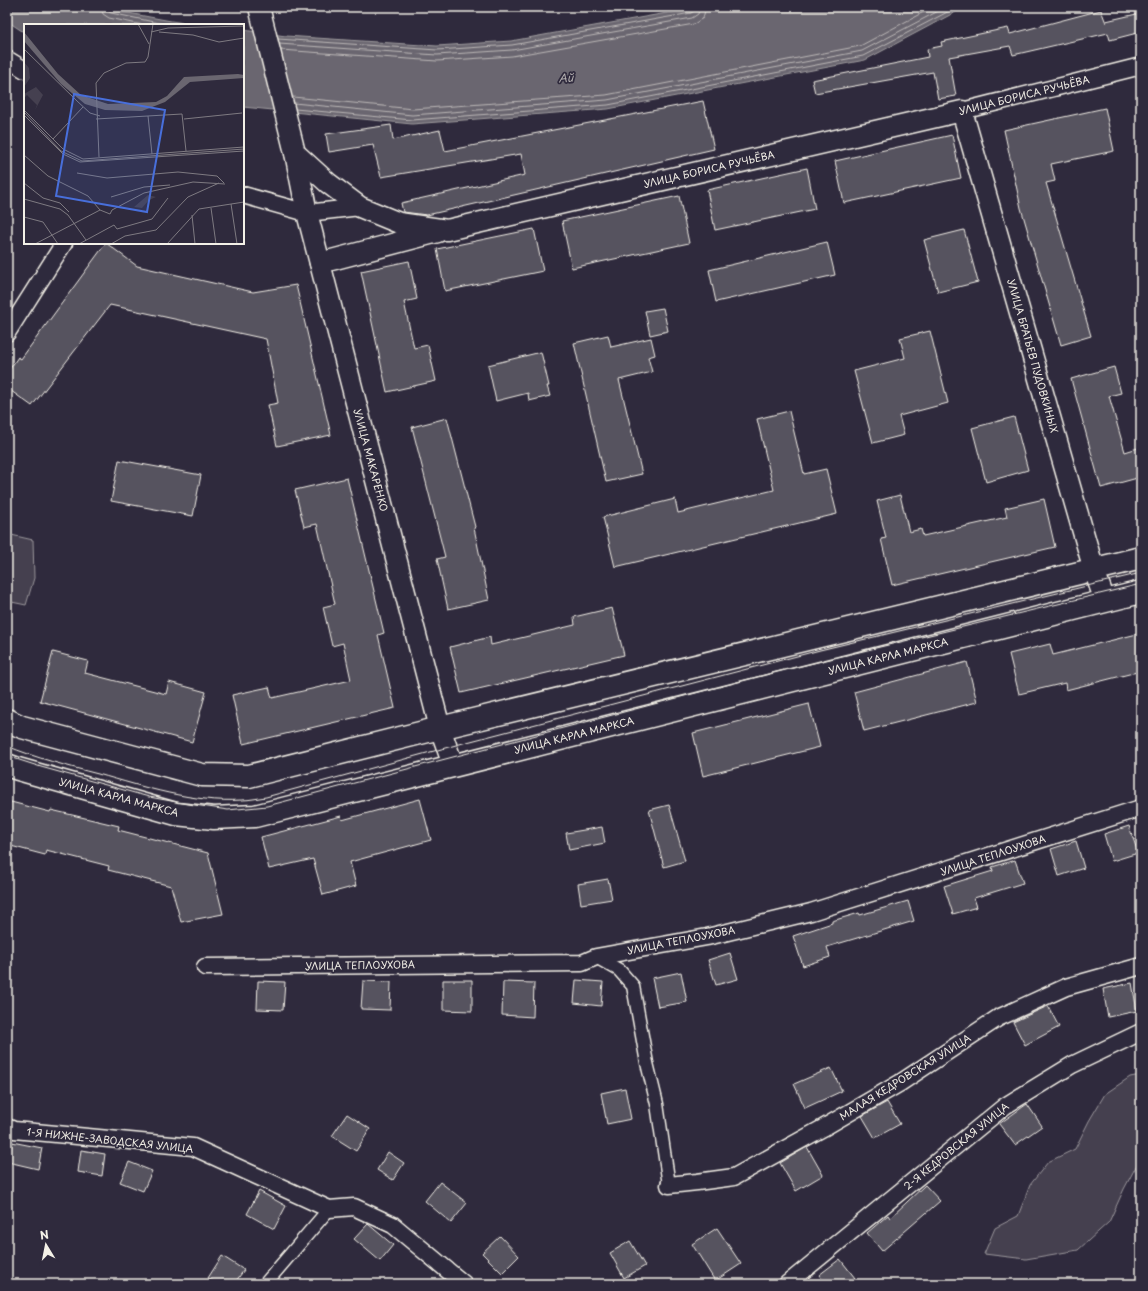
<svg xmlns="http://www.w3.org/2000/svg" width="1148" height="1291" viewBox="0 0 1148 1291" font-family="'Playpen Sans',sans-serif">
  <rect width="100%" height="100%" fill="#2f2a3d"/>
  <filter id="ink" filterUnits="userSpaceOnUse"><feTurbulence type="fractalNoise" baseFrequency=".025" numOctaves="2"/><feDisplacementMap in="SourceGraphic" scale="8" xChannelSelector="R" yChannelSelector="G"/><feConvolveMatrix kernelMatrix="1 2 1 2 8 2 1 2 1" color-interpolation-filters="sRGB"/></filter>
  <g filter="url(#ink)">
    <g fill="#454050" stroke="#9c989c">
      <path d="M7,534L33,540L34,578L26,605L7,601Z"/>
      <path d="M1141,1075V1157L1124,1189L1109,1222L1078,1250L1026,1259L984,1254L995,1228L1018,1216L1030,1185L1048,1162L1075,1149L1089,1121L1105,1094L1130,1077Z"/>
    </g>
    <g fill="#6a6670" stroke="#a19ea0">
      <path d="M7,7H106L112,10L171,21L199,25H25V33L7,21Z"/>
      <path d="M700,7H965L865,60L608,109L412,124L243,107V30L286,36L437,46L511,41Z"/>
    </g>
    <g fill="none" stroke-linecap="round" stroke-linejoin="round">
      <g stroke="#bdb9b8" stroke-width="1">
        <path d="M101,7L103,14L109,18L143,25"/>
        <path d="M106,7L107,11L111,13L168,25"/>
        <path d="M278,39L437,50L512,45L691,13L694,11L695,7"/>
        <path d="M279,44L437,55L512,50L692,18L698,14L700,7"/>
        <path d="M281,50L437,61L512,56L694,24L703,18L706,7"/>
        <path d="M293,97L413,109L606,95L860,46L933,7"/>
        <path d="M294,103L412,115L607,100L862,51L946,7"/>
        <path d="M295,109L412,120L608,105L863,56L957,7"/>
      </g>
    </g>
    <g fill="#56525f" stroke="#f4f1e8">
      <path d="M1101,10L1106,23V21L1141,13V32L1110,40L1108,33L1013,55L1010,46L949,57L956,96L938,99L933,72L815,93L812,80L928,57L927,49L942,46L941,42L1008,28L1010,34Z"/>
      <path d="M703,101L714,149L427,215L403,212L401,203L525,175L521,154L381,177L373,145L329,152L326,134L391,125L393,140L440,130L445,151Z"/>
      <path d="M1105,108L1114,151L1051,164L1055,181L1046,183L1091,336L1061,345L1021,208L1004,130Z"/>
      <path d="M952,135L961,178L844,203L835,161Z"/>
      <path d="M807,168L815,209L715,230L707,190Z"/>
      <path d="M679,196L689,243L572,268L562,221Z"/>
      <path d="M534,229L543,271L445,291L437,249Z"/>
      <path d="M964,230L978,282L938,292L924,240Z"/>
      <path d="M827,242L835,275L716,302L709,270Z"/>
      <path d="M106,243L137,266L253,292L296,285L331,435L277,446L268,405L278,403L266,339L110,305L32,406L7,388V373L18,357L21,359Z"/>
      <path d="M409,261L417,299L404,302L414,348L428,345L436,381L387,392L361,271Z"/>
      <path d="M663,308L668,331L650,335L645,311Z"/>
      <path d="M930,331L948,403L899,416L904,435L873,443L854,371L905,358L900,338Z"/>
      <path d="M608,335L611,347L651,338L655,355L648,357L652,372L619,380L642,474L606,482L574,343Z"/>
      <path d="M541,352L549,386H547L550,396L529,401L528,393L496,401L488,365Z"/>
      <path d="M1114,367L1121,393L1109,396L1125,452L1141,447V477L1101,488L1071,379Z"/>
      <path d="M789,411L804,474L826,469L837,514L615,567L603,517L675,499L678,513L774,490L757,419Z"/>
      <path d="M1014,417L1028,470L986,482L972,428Z"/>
      <path d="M447,418L475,527L474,528L489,600L448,609L437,559L445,557L412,427Z"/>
      <path d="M119,460L201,475L193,516L111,501Z"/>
      <path d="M347,478L384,633L378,635L395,708L243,744L232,695L269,687L272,698L351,680L343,643L332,646L323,607L335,604L317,524L304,527L295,490Z"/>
      <path d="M900,495L909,532L921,529L923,536L1007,517L1005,508L1044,499L1055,547L892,585L881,539L886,538L877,501Z"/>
      <path d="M612,608L624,655L461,693L450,647L490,637L491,645L575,625L574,617Z"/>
      <path d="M1141,633V671L1066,690L1065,683L1019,694L1009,654L1050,644L1053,655Z"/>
      <path d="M53,652L88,661L85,673L166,694L169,682L206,692L192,742L40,701Z"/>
      <path d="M967,662L977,702L864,731L854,692Z"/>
      <path d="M809,704L820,747L703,776L693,733Z"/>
      <path d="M420,799L431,840L350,862L356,886L323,895L313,859L269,869L261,837L341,816L342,820Z"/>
      <path d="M7,801L50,812L51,810L119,826L118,830L208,853L223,914L181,922L171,886L108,870L109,866L46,850L45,855L7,845Z"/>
      <path d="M669,805L685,861L664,867L649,810Z"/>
      <path d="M1129,826L1138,853L1112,861L1104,834Z"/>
      <path d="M602,827L605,843L569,850L566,833Z"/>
      <path d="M1076,841L1084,868L1059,876L1051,849Z"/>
      <path d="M1015,860L1023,883L974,898L977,907L953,914L944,886L993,871L992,867Z"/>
      <path d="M608,879L612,899L581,904L578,884Z"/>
      <path d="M908,901L914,921L827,947L830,957L803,966L793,936L832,923V921L859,913L860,915Z"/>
      <path d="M730,953L738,979L716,985L708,960Z"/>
      <path d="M681,972L687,1002L658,1007L652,978Z"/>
      <path d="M443,980H472V1011L443,1010Z"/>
      <path d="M576,980L603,982L601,1006L574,1003Z"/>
      <path d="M258,981L285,982L283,1010L257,1009Z"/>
      <path d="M363,981L391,982L390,1010L361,1009Z"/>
      <path d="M503,982L534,983L533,1017L502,1015Z"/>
      <path d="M1132,983L1137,1011L1108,1017L1103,989Z"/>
      <path d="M1048,1006L1059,1027L1025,1045L1013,1022Z"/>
      <path d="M831,1068L842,1091L805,1108L794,1084Z"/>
      <path d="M625,1088L631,1119L607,1124L601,1093Z"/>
      <path d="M887,1102L900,1124L875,1138L862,1116Z"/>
      <path d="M1027,1104L1042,1126L1015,1145L999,1124Z"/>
      <path d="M347,1114L370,1129L356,1151L332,1136Z"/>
      <path d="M12,1142L42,1148L38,1169L8,1162Z"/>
      <path d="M807,1147L823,1175L796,1191L780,1163Z"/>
      <path d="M81,1150L105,1154L102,1176L78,1172Z"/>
      <path d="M388,1152L404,1163L393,1180L377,1170Z"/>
      <path d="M129,1162L152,1171L143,1191L120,1182Z"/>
      <path d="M440,1182L467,1203L451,1223L425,1201Z"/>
      <path d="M925,1185L940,1201L882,1251L867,1233L888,1215L890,1218Z"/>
      <path d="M259,1191L286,1206L274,1229L247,1214Z"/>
      <path d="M368,1224L393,1245L380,1261L354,1239Z"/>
      <path d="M717,1228L741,1264L715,1281L692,1244Z"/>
      <path d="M500,1236L519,1256L502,1273L482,1253Z"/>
      <path d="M630,1241L645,1266L624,1278L610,1253Z"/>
      <path d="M222,1256L244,1270L234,1284H218L208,1278Z"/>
      <path d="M840,1259L855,1278L847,1284H826L819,1275Z"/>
    </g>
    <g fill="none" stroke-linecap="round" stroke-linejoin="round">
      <g stroke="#f4f1e8" stroke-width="15">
        <g id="pedestrian">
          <path d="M596,957L619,970L633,986L647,1063L657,1104L669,1185"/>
          <path d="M265,1284L329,1209"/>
        </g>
      </g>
      <g stroke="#f4f1e8" stroke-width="19">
        <g id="minor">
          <path d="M7,59L25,70"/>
          <path d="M962,111L1141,66"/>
          <path d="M243,195L307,213L360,207"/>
          <path d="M7,333L64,243"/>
          <path d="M205,967L582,963L596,957L707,937L811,912L1141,808"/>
          <path d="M7,1127L14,1130L193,1147L329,1209L354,1207L393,1225L464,1284"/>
          <path d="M669,1185L697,1182L734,1177L823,1128L900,1083L998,1018L1066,987L1141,966"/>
          <path d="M787,1284L1005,1106L1072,1065L1141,1032"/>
        </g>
      </g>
      <g stroke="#f4f1e8" stroke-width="23">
        <g id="tertiary">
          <path d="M259,7L295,153L307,213L440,728L453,765"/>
          <path d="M295,153L328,183L360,207L399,223L447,230L962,111L1094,570L1105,601"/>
          <path d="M320,263L438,232"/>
        </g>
      </g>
      <g stroke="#f4f1e8" stroke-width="25">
        <g id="secondary">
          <path d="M7,720L22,727L202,775L249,776L440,728L1141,558"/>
          <path d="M7,765L18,769L176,814L214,818L255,816L1141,592"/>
        </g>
      </g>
      <use href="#pedestrian" stroke="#2f2a3d" stroke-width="12"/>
      <use href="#minor" stroke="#2f2a3d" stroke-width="16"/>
      <use href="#tertiary" stroke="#2f2a3d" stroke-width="20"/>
      <use href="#secondary" stroke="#2f2a3d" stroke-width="22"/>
      <g stroke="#f4f1e8" stroke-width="1">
        <path d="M7,746C36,758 67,766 98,774C144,787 193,803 242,800C250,800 258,798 266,797L467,742L820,650L1141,573"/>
        <path d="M7,756L41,767L149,797L188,804L228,810L267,806L768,674L1141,584"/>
      </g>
    </g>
  </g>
  <g text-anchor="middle" stroke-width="3.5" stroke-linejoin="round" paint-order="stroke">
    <g font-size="10" fill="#f4f1e8" stroke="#2f2a3d">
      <text transform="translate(1024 95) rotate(-14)" y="4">УЛИЦА БОРИСА РУЧЬЁВА</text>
      <text transform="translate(709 169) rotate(-13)" y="4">УЛИЦА БОРИСА РУЧЬЁВА</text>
      <text transform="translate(1033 356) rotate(74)" y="4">УЛИЦА БРАТЬЕВ ПУДОВКИНЫХ</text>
      <text transform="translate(371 460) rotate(75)" y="4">УЛИЦА МАКАРЕНКО</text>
      <text transform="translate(888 656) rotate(-14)" y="4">УЛИЦА КАРЛА МАРКСА</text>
      <text transform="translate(574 735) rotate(-14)" y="4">УЛИЦА КАРЛА МАРКСА</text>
      <text transform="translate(119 797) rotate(15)" y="4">УЛИЦА КАРЛА МАРКСА</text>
      <text transform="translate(993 855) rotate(-18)" y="4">УЛИЦА ТЕПЛОУХОВА</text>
      <text transform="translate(681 940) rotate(-11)" y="4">УЛИЦА ТЕПЛОУХОВА</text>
      <text transform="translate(360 965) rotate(-1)" y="4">УЛИЦА ТЕПЛОУХОВА</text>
      <text transform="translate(905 1077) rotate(-32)" y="4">МАЛАЯ КЕДРОВСКАЯ УЛИЦА</text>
      <text transform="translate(110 1140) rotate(6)" y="4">1-Я НИЖНЕ-ЗАВОДСКАЯ УЛИЦА</text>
      <text transform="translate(956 1146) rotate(-39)" y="4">2-Я КЕДРОВСКАЯ УЛИЦА</text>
    </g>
    <g font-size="11" font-style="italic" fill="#b6b2b2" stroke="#2f2a3d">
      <text transform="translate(566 78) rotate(-4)" y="4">Ай</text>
    </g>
  </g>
  <g transform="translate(24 24)">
    <rect width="220" height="220" fill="#2f2a3d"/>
    <path d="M0,38L5,44L6,54L0,63ZM12,63L19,71L11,86L13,81L3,71L0,74V70ZM124,171L132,173L125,176L118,184L110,183Z" fill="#454050"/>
    <path d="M0,8L34,50L57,71L84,80L132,78L143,72L160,53L214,50L220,51V54L166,58L141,78L118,87L81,86L61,80L37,60L0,17Z" fill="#6a6670"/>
    <path fill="none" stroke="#7e7a81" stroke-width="1" d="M114,0L125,20M127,8L144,4L220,2M135,8L169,11L195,18L220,14M0,25L53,77L66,89L76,92M0,86L39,125L59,135L220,123M0,88L37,127L58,137L220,125M0,91L39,130L56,138L220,127M124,92L128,130M72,95L158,90L162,127M160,95L218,89M29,115L59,83M0,131L24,152L64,172L76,186M75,133L72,59L80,49L102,39L121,38L124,33L129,0M53,149L83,154L154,148L193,152L200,159M0,159L19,174L36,179L45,188M87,173L120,163L146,161M0,175L36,185L44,191L62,216M207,180L213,220M187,184L192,220M168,191L171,220M0,193L19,198L34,220M11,220L76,186L86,190L88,186L120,169L169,158L201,160M55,220L90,201L93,205L128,195L144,174M87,220L101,212L132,206L164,173L195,159M143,220L175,185L220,178"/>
    <path fill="#486fdb" fill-opacity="0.15" stroke="#486fdb" stroke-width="2" d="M50,70L141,86L123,188L32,172Z"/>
    <rect width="220" height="220" fill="none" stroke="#f4f1e8" stroke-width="2"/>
  </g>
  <rect width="1148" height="1291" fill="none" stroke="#2f2a3d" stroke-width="24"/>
  <rect x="12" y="12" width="1124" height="1267" fill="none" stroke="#f4f1e8" stroke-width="1.5" filter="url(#ink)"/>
  <g transform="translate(46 1245) rotate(350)" stroke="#2f2a3d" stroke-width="3" paint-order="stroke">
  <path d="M0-3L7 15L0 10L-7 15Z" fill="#f4f1e8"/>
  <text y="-6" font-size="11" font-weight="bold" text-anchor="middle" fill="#f4f1e8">N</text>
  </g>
</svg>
